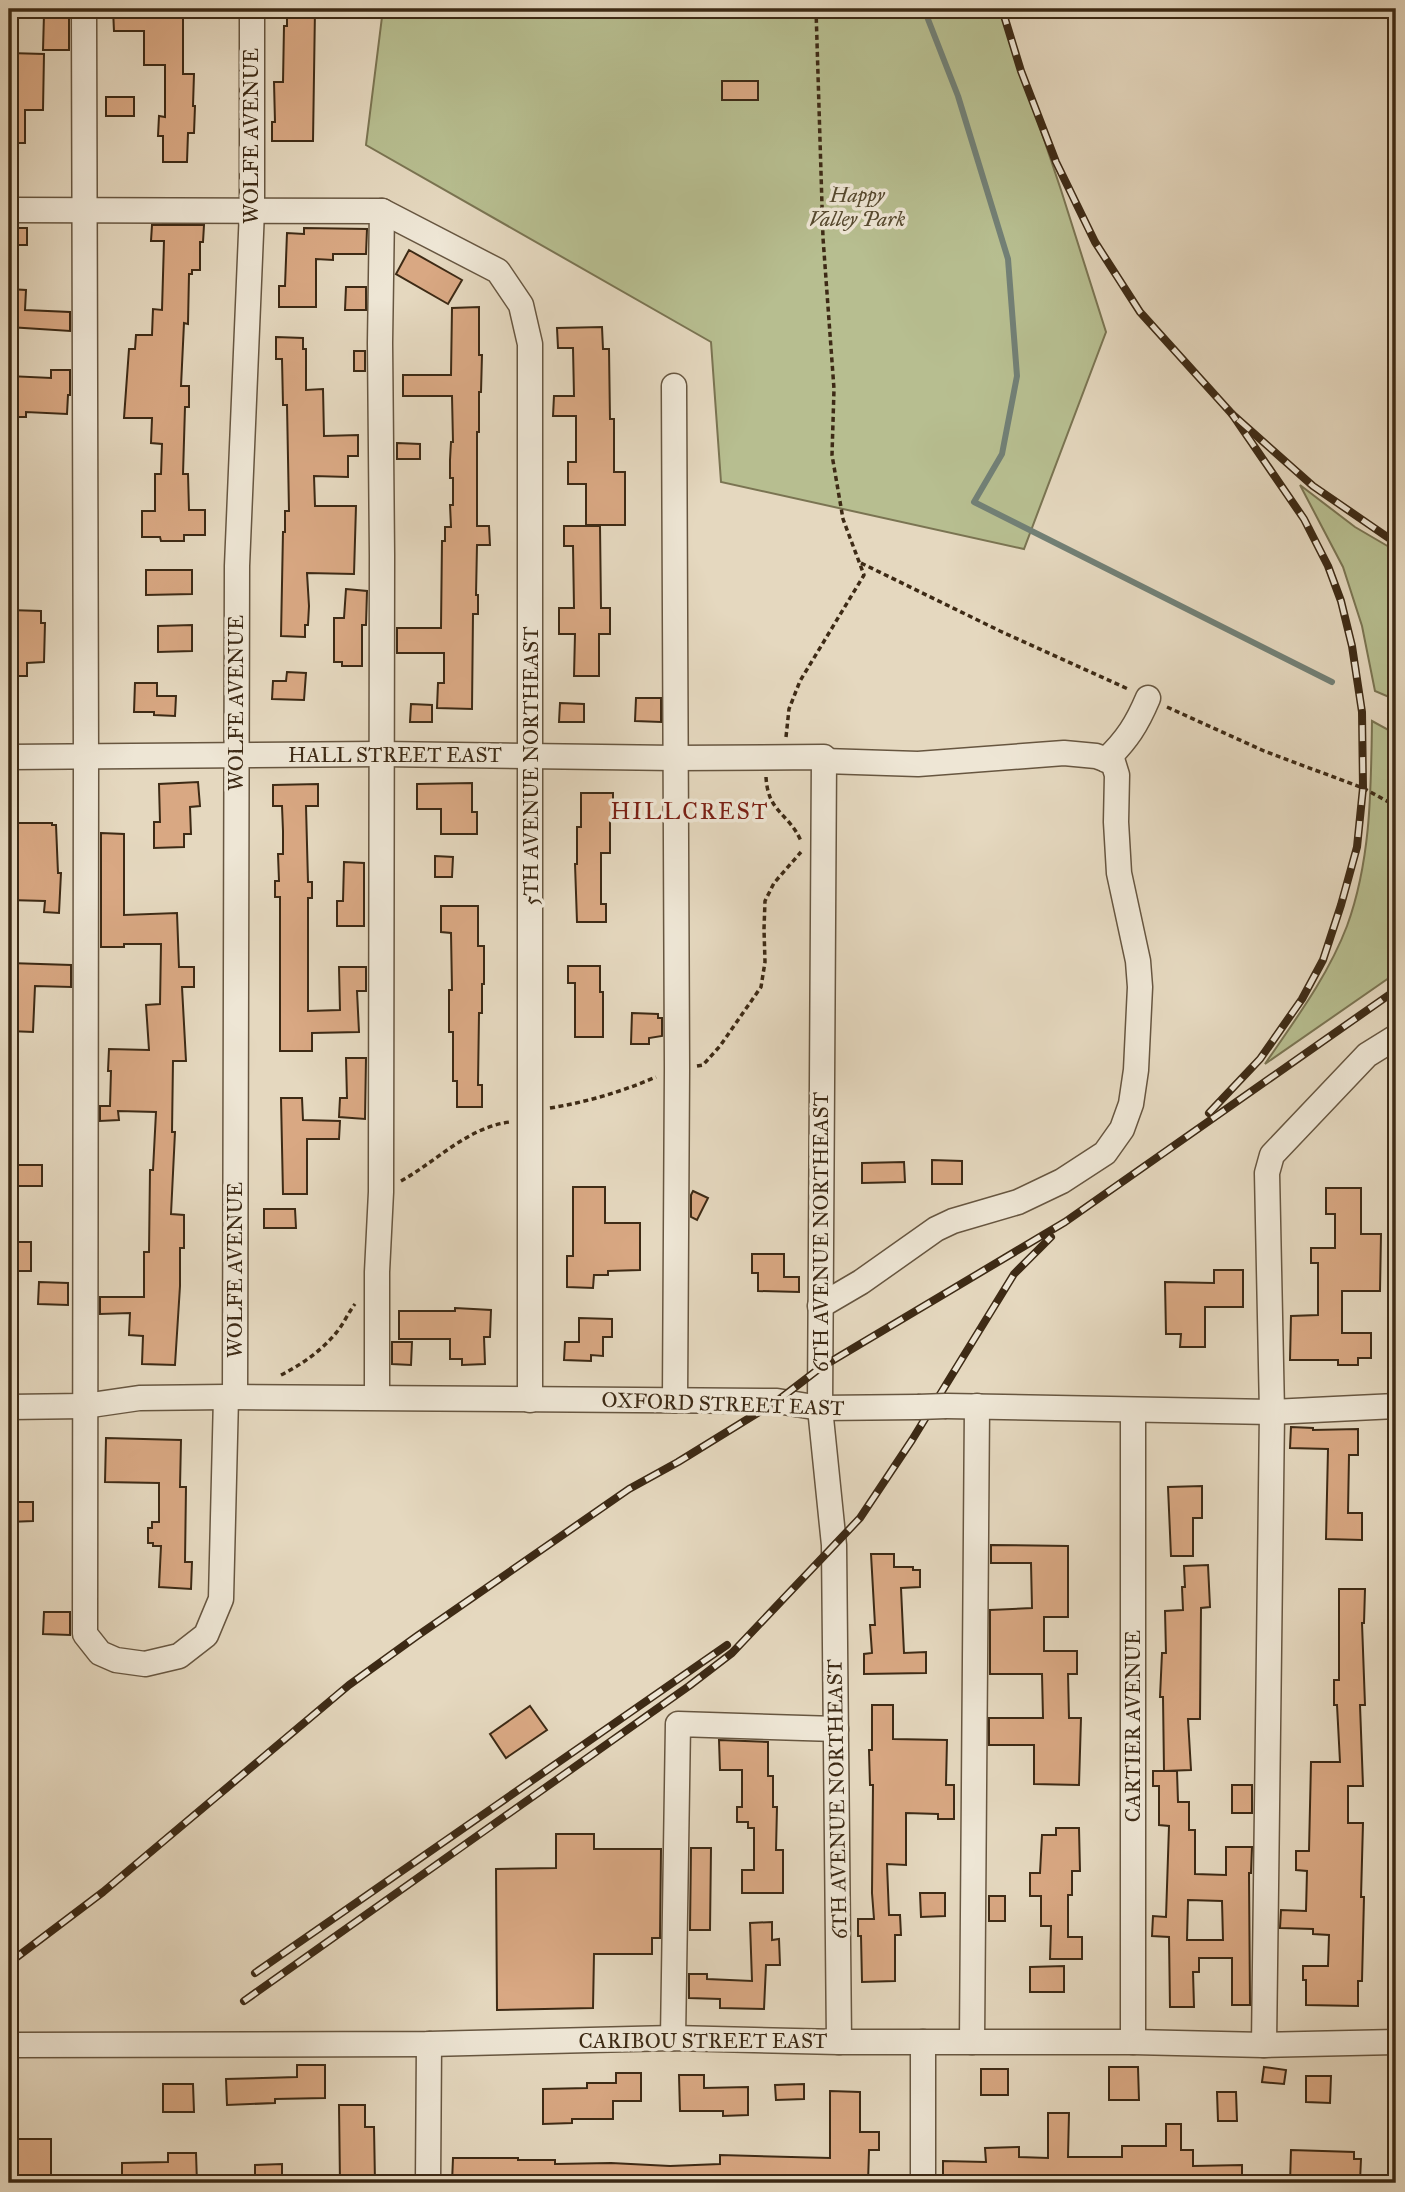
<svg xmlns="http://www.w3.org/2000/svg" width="1405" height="2192" viewBox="0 0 1405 2192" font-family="'IM FELL Great Primer',serif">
  <rect width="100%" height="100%" fill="#e5d8bf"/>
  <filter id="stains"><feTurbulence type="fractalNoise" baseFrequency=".00286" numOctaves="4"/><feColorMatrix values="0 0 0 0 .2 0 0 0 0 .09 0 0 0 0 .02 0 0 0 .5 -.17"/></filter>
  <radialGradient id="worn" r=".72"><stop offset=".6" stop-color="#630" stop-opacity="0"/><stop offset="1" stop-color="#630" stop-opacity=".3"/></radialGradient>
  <g fill="#b7be90" stroke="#7a7452" stroke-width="2">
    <path d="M383,9H1000L1061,190L1106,332L1024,549L721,482L711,342L366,145Z"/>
    <path d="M1300,485L1355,527L1396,551V700L1375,691L1362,626L1343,567Z"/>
    <path d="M1372,721L1396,734V973L1265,1064C1295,1020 1328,976 1347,926C1371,860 1371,790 1372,721Z"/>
  </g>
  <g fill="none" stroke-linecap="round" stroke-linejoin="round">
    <g stroke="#728076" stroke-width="6">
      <path d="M924,9L958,96L1008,259L1017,376L1002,454L974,502L1332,682"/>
      <path d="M1390,713L1396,716"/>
    </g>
  </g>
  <g fill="#d9a883" stroke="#3d2a15" stroke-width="2" fill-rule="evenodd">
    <path d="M113,9H183V74H194L193,106H195L194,133H188L187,162H163V136H158L159,116L165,117V65H144V31H114Z"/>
    <path d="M287,9H315L313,141H272V122H275L274,82H283L284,26H287Z"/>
    <path d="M44,14L69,15V50H43Z"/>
    <path d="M9,53L44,54L43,110H25V143H9Z"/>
    <rect x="722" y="81" width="36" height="19"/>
    <rect x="106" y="97" width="28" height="19"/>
    <path d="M152,225H204L203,242H200V270H192V274H189L188,324L184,323L181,386H189V407H185L183,474H188L189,510H205V535H184V541H161L160,537H142V511H155V474H161L162,444L151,443L152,418H124L129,349H135L136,335H152L153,309L162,310L164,241H151Z"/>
    <rect x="9" y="228" width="18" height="17"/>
    <path d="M304,228L367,229L366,254H333V260L316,259V307H279V286H285L287,233L304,234Z"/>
    <path d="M409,250L462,280L448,304L396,274Z"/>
    <path d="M346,287H366V310H345Z"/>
    <path d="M9,289L26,290L25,310L70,312V331L9,327Z"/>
    <path d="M479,307V355H482L481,392H479V432H477V526H489L490,545H477L476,595H478V614H473L472,709L437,708L438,683H444V653H397V628H441L442,541H445V527H451L450,505H453V478H450V460L451,442H453L452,396H403V375H451L452,308Z"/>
    <path d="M602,327L603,349H609L610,419H614V472H625V525H586V484H568V462H576V416H553L554,396H574L573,348H558L557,328Z"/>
    <path d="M276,337L303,338V349H306V390L323,389L324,436L358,435V456H348V477L314,476L315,506H356L354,574L307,573L309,606L308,625H305V637L281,636L283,532H285V511H289L287,405H283L282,359H276Z"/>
    <rect x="354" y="351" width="11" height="20"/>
    <path d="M51,370H70V395H68L67,414L26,412V417H9V376L51,378Z"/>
    <path d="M397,443L420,444V459H397Z"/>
    <path d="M564,526H600L601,608H610V634H599V676H574L575,634H559V608H574L573,546H564Z"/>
    <path d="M146,570H192V594L146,595Z"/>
    <path d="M346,589L367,591L366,625H362V666H342V662H334V618H344Z"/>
    <path d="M9,610L41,611V623H45L44,662L27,663V676H9Z"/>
    <path d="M192,625V651L158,652V626Z"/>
    <path d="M287,672L306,673L304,700L272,699L273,681H286Z"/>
    <path d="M135,683H157V696H176L175,716L154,715V712H134Z"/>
    <path d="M636,698H661V722L635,721Z"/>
    <path d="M560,703L584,704V722H559Z"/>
    <path d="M411,704L432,705V722H410Z"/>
    <path d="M198,782L200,806L190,807L191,834H184V847L154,848V822H160L159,784Z"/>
    <path d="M472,783V812H477V834H441V809H417V784Z"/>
    <path d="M318,784V806H306L308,882H312V898H308V1011L340,1010L339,967H366V991H357L359,1032L312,1033V1051H280V897H275V881H279L278,854H283V831L282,806H273V785Z"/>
    <path d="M581,793H613V819H610V853H601V904H606V922H577L575,864H577V827H581Z"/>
    <path d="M9,823H52V825H56L58,873H61L59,913L44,912L45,901L9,900Z"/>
    <path d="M101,833L124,834V915L177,913L179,967H194V987H182L186,1061H173L172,1132H175L171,1214L184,1215V1248H180V1286L175,1365L142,1364L143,1336L129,1335L130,1313L100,1314V1297H144V1252H149L150,1170H153L156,1112L118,1111L119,1120L100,1121V1106H110L111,1071H108L109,1049L149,1050L146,1005L160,1004L161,944H124V947H101Z"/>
    <path d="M435,856L453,857L452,877H435Z"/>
    <path d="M344,862L364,863V926H337V901H343Z"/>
    <path d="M441,906H478V946H484V984H482V1013H479L478,1085H482V1107H457V1081H453V1032H449V990H452L451,933L441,932Z"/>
    <path d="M9,963L71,965V987L35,986L33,1032L9,1031Z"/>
    <path d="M568,966H600V992H603V1037H575V983H568Z"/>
    <path d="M632,1013L658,1014V1018H662V1036L649,1038V1044H631Z"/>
    <path d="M346,1058H366L365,1119L339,1117L340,1098H347Z"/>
    <path d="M281,1098H302L303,1120L340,1121L339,1139H307V1194H283Z"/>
    <path d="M932,1160L962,1161V1184H932Z"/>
    <path d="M904,1162L905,1182L862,1183V1163Z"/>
    <rect x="9" y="1165" width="33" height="21"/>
    <path d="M573,1187H605V1223H640V1270L608,1271V1275H594L593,1288L567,1287V1256H573Z"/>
    <path d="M1326,1188H1361V1234H1381L1380,1291H1342V1333H1371V1358H1358V1365H1338V1360H1290L1291,1316L1318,1315V1263H1311V1248H1335V1214H1326Z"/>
    <path d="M693,1191L708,1198L697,1220L691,1217V1195Z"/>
    <path d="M264,1209H295L296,1228H264Z"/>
    <rect x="9" y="1242" width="22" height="29"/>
    <path d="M752,1254H784V1277H799V1292L758,1291V1273H752Z"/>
    <path d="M1214,1270H1243V1307H1205V1347H1180L1181,1334H1166L1165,1282L1214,1283Z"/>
    <path d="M39,1282L68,1283V1305L38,1304Z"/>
    <path d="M455,1308L491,1310L490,1337H484L485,1364L462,1365V1359H450V1339H399V1311H455Z"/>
    <path d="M579,1318L612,1319V1337H603V1356L591,1355V1361L564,1360L565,1342H579Z"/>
    <path d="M392,1342H412L411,1365L392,1364Z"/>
    <path d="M1291,1427L1313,1428V1430L1358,1429V1455H1349L1348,1513H1362V1540L1326,1539L1328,1449L1290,1448Z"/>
    <path d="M106,1438L181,1440L180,1487H186L185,1562H192L191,1589L159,1587L161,1546H153V1543H148V1528H152V1522H159V1483L105,1482Z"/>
    <path d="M1202,1486V1518H1193V1556H1171L1168,1487Z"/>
    <path d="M9,1502H33V1521L9,1522Z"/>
    <path d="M991,1545L1068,1546V1617H1044V1651H1077V1674H1068L1069,1718H1081L1079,1785L1034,1784V1745H989V1718H1043L1042,1674H990V1610L1032,1608L1031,1563H991Z"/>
    <path d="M871,1554H894V1567H913V1570H920V1587L901,1588L904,1653L926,1652V1673L864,1674V1654L872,1653L870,1625H875Z"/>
    <path d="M1208,1565L1210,1607L1201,1608L1200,1719H1188L1191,1770L1164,1771L1163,1697H1160L1162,1653H1166L1165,1611L1183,1610L1182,1587H1185L1184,1566Z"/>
    <path d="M1339,1589H1365L1364,1623H1362L1365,1705H1360L1363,1786H1348V1823H1363L1361,1897H1364L1362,1981H1358V2006L1306,2005V1980H1303V1966H1328L1329,1935L1313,1934V1929L1280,1928L1281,1910L1306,1911L1307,1871L1296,1870V1851H1309L1311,1762H1340L1337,1705H1334V1680H1339Z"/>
    <path d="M44,1612H70V1635L43,1634Z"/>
    <path d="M872,1705H893V1739L947,1740L946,1785H954V1819H938V1814L906,1813V1865L887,1864L889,1915H900L901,1935H895V1981L862,1982L861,1936H858V1919H874L872,1893L873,1785H870L869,1750H872Z"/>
    <path d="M530,1706L547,1730L506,1758L490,1734Z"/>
    <path d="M719,1740L768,1742V1776H773V1807H777L776,1850H783V1893H742V1870H754V1828H748V1822H737V1807H742V1770H720Z"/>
    <path d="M1153,1771H1177L1178,1802H1189V1830H1195V1874L1226,1875V1847H1252L1251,1873H1249L1250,2005H1232V1958H1199V1972H1193L1194,2007H1170L1169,1937L1152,1936L1153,1916L1166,1917L1169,1826L1159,1825V1786H1153ZM1188,1900L1222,1901L1223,1940H1187Z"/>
    <rect x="1232" y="1785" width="20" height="28"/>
    <path d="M1056,1828H1079L1080,1871H1072V1895H1068V1937H1082V1959H1050L1051,1926H1041V1896H1030V1873H1040L1042,1835H1056Z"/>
    <path d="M556,1834H594V1849H661L660,1938H652V1954H594L593,2008L497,2010L496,1869L556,1868Z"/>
    <path d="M691,1848H711L710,1930H690Z"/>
    <path d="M920,1893H945V1916L921,1917Z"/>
    <rect x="989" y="1896" width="16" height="25"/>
    <path d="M772,1922V1940L779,1939L780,1965H766L764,2009L720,2008V1999L689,1998V1974H707V1979L752,1981L750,1923Z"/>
    <path d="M1064,1966V1992H1030V1967Z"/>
    <path d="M297,2065H325V2098L275,2099V2103L227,2105L226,2079L297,2077Z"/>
    <path d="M1109,2067H1138L1139,2100H1109Z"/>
    <path d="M1264,2067L1286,2070L1284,2084L1262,2082Z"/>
    <rect x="981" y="2069" width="27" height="26"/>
    <path d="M616,2073H641V2101H613V2119H572V2123L543,2124V2089L587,2088V2083H616Z"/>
    <path d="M679,2075H704V2088L748,2087V2115L723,2116V2111H680Z"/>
    <path d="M1306,2076H1331L1330,2103L1306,2102Z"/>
    <path d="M163,2084H193L194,2112H163Z"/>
    <path d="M804,2084V2099L776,2100L775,2085Z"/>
    <path d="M830,2091L860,2092V2132H879V2150H869L868,2183H452L453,2158H518V2160H555V2164L611,2163L670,2166L720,2164V2155L830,2158Z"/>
    <path d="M1217,2092H1236L1237,2121H1218Z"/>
    <path d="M339,2105H365V2127H374L375,2183H340Z"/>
    <path d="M1048,2113H1069L1068,2157H1122V2146H1166V2124H1181V2150H1193V2166L1242,2165V2183H943V2161L986,2162L985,2148L1019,2147V2157L1048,2158Z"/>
    <rect x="9" y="2139" width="42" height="44"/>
    <path d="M1291,2150L1354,2152V2159H1361L1360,2181L1328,2180V2183H1290Z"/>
    <path d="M168,2153H196L197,2183H122V2163L168,2162Z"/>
    <path d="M282,2164V2183H255V2165Z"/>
  </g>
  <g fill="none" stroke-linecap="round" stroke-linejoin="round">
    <g stroke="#675640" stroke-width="27">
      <g id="minor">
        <path d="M84,9L86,757L85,1634L100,1653L116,1660L145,1664L179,1656L206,1635L221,1599L226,1397"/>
        <path d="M9,210L382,211L498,271L521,305L530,344V1400"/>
        <path d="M674,386L677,1069L675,1400"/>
        <path d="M9,757L381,754L675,758L824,757L820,1408L834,1545L839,2042"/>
        <path d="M1106,760C1127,740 1137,724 1148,698"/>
        <path d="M820,1306L861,1282L936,1229L953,1221L1018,1202L1062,1181L1105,1153L1122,1129L1131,1104L1136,1070L1140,987L1138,961L1119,873L1116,822L1117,775L1113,762L1096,756L1064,753L918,764L824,761"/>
        <path d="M235,1397L237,566L252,210V9"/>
        <path d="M377,1397V1272L381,1192L382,555L380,343L382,211"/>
        <path d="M946,1406L1272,1412L1396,1406"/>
        <path d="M9,1407L84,1406L139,1398L226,1397L777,1401L820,1408L918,1407"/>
        <path d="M673,2038L678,1724L836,1729"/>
        <path d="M923,2042V2183"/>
        <path d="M972,2042L977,1406"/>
        <path d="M1133,2042V1411"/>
        <path d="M9,2045L429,2044L673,2038L839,2042H1133L1264,2045L1396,2042"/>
        <path d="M1264,2045L1272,1412L1267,1173L1272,1155L1367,1055L1396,1037"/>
        <path d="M428,2183L429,2044"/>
      </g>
    </g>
    <g stroke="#3d2a15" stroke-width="3.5" stroke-dasharray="5 3.5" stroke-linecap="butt">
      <path d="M861,563L1000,631L1128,689"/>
      <path d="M1167,707L1264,751L1363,788L1396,806"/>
      <path d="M786,737L789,709L800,681L864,575L843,519L832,455L834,389L823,238L816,9"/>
      <path d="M766,777C768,813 788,812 801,841"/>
      <path d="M697,1066L703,1065L720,1046L761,987L765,962L764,929L765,901L774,883L801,852"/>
      <path d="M550,1108C587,1102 621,1092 656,1077"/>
      <path d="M401,1181C437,1161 468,1127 510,1122"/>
      <path d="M281,1375C301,1365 321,1351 336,1333C343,1325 348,1313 355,1304"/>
    </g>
    <use href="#minor" stroke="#eee6d5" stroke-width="24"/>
    <g stroke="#3d2a15" stroke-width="8">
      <g id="rail">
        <path d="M1002,9L1021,71L1056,162L1095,242L1140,312L1232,414L1313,486L1396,543"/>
        <path d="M1209,1113L1260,1059L1302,999L1323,960L1341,905L1357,847L1363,788L1362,712L1352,646L1341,601L1328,566L1304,519L1232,414"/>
        <path d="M9,1963L103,1892L349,1685L417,1636L629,1489L678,1462L777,1401L820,1368L1065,1222L1396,990"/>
        <path d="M255,1973L727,1645"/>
        <path d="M244,2001L689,1686L732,1653L860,1518L912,1440L1014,1274L1051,1237"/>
      </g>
    </g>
    <use href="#rail" stroke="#eee6d5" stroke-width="5" stroke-dasharray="16" stroke-linecap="butt"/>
    <g stroke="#675640" stroke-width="27" stroke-linecap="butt">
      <path id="minor-bridge" d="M918,1407L946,1406"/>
    </g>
    <use href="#minor-bridge" stroke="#eee6d5" stroke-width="24"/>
  </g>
  <g text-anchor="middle" stroke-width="7" stroke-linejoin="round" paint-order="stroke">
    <g font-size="21" fill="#3d2a15" stroke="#eee6d5">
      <text transform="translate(251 136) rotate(-90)" y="7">WOLFE AVENUE</text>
      <text transform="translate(236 703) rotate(-90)" y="7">WOLFE AVENUE</text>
      <text x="395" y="762">HALL STREET EAST</text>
      <text transform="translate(531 766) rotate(-90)" y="7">5TH AVENUE NORTHEAST</text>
      <text transform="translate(821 1232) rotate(-90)" y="7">6TH AVENUE NORTHEAST</text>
      <text transform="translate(235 1270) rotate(-90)" y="7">WOLFE AVENUE</text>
      <text transform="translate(723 1404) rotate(2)" y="7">OXFORD STREET EAST</text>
      <text transform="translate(1133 1726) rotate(-90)" y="7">CARTIER AVENUE</text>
      <text transform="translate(837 1799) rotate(-91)" y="7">6TH AVENUE NORTHEAST</text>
      <text x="703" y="2048">CARIBOU STREET EAST</text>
    </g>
    <g font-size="21" font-style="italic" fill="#55482e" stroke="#eee6d5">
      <text x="857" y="202">Happy<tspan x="857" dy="24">Valley Park</tspan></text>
    </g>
    <g font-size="23" letter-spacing="2" fill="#7a1f14" stroke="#eee6d5">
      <text x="690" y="819">HILLCREST</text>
    </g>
  </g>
  <rect width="1405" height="2192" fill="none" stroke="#e5d8bf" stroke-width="35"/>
  <rect x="10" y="10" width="1384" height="2171" fill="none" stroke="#3d2a15" stroke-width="3.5"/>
  <rect x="18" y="18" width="1370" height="2157" fill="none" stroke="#3d2a15" stroke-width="2"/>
  <rect width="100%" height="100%" filter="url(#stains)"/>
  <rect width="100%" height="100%" fill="url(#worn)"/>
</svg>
